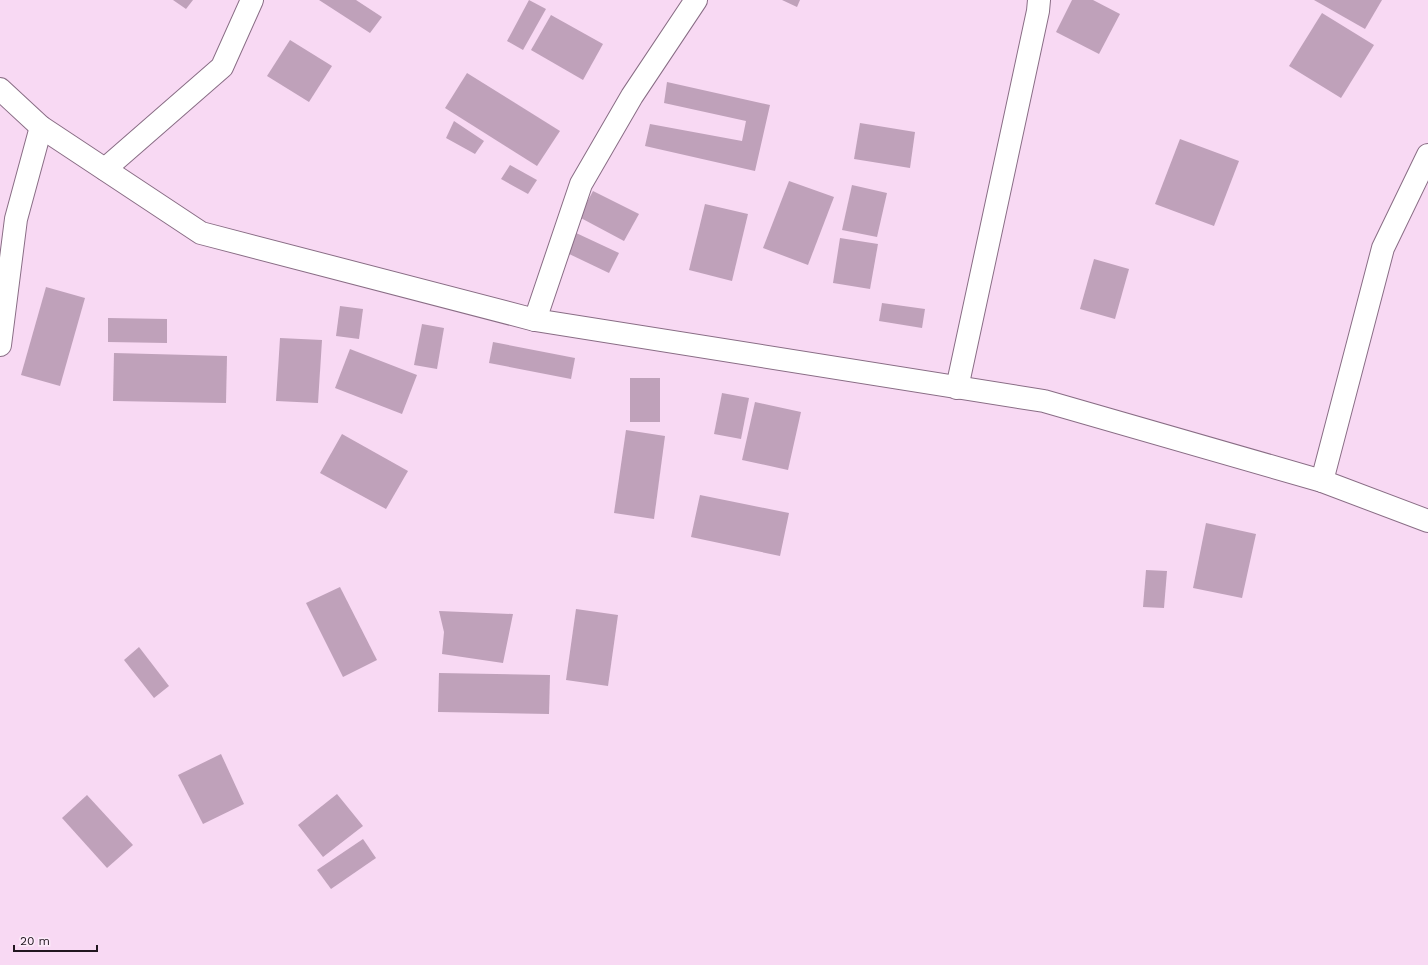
<svg xmlns="http://www.w3.org/2000/svg" width="1428" height="965" viewBox="0 0 1428 965" font-family="'Work Sans',sans-serif">
  <rect width="100%" height="100%" fill="#f8d9f3"/>
  <g fill="#bfa1ba">
    <path d="M173,0H193L186,9Z"/>
    <path d="M319,0H356L382,17L370,33Z"/>
    <path d="M529,0L546,9L523,50L507,41Z"/>
    <path d="M782,0H800L797,7Z"/>
    <path d="M1072,0H1093L1120,14L1099,54L1056,32Z"/>
    <path d="M1314,0H1382L1365,29Z"/>
    <path d="M1322,13L1374,45L1341,98L1289,66Z"/>
    <path d="M551,15L603,44L583,80L531,50Z"/>
    <path d="M290,40L332,66L309,102L267,76Z"/>
    <path d="M467,73L560,131L537,166L445,108Z"/>
    <path d="M667,82L770,105L755,171L645,146L650,124L742,141L746,121L664,103Z"/>
    <path d="M454,121L484,141L475,154L446,138Z"/>
    <path d="M860,123L915,132L910,168L854,159Z"/>
    <path d="M1180,139L1239,161L1214,226L1155,204Z"/>
    <path d="M510,165L537,180L528,194L501,179Z"/>
    <path d="M789,181L834,197L808,265L763,248Z"/>
    <path d="M852,185L887,193L877,237L842,230Z"/>
    <path d="M593,191L639,214L624,241L579,217Z"/>
    <path d="M705,204L748,214L732,281L689,270Z"/>
    <path d="M574,232L619,253L609,273L565,252Z"/>
    <path d="M840,238L878,244L870,289L833,283Z"/>
    <path d="M1094,259L1129,269L1115,319L1080,309Z"/>
    <path d="M46,287L85,298L60,386L21,375Z"/>
    <path d="M882,303L925,309L922,328L879,321Z"/>
    <path d="M340,306L363,309L359,339L336,336Z"/>
    <path d="M108,318L167,319V343L108,342Z"/>
    <path d="M422,324L444,328L437,369L414,365Z"/>
    <path d="M280,338L322,340L318,403L276,401Z"/>
    <path d="M493,342L575,358L571,379L489,363Z"/>
    <path d="M350,349L417,375L402,414L335,388Z"/>
    <path d="M114,353L227,356L226,403L113,401Z"/>
    <rect x="630" y="378" width="30" height="44"/>
    <path d="M722,393L749,398L741,439L714,434Z"/>
    <path d="M755,402L801,412L788,470L742,460Z"/>
    <path d="M626,430L665,436L654,519L614,513Z"/>
    <path d="M342,434L408,471L386,509L320,473Z"/>
    <path d="M700,495L789,513L780,556L691,537Z"/>
    <path d="M1206,523L1256,534L1242,598L1193,588Z"/>
    <path d="M1146,570L1167,571L1164,608L1143,607Z"/>
    <path d="M340,587L377,660L343,677L306,603Z"/>
    <path d="M576,609L618,615L608,686L566,680Z"/>
    <path d="M439,611L513,614L503,663L442,654L444,632Z"/>
    <path d="M139,647L169,686L154,698L124,660Z"/>
    <path d="M439,673L550,675L549,714L438,712Z"/>
    <path d="M221,754L244,804L203,824L178,775Z"/>
    <path d="M337,794L363,826L323,857L298,825Z"/>
    <path d="M87,795L133,845L107,868L62,818Z"/>
    <path d="M363,839L376,858L331,889L317,870Z"/>
  </g>
  <g fill="none" stroke-linecap="round" stroke-linejoin="round">
    <g stroke="#896d85" stroke-width="24">
      <g id="minor">
        <path d="M0,89L41,127L201,233L535,320L1044,401L1322,481L1428,521"/>
        <path d="M105,169L222,67L252,0"/>
        <path d="M535,320L581,184L632,96L696,0"/>
        <path d="M0,345L16,219L41,127"/>
        <path d="M957,388L1038,11L1039,0"/>
        <path d="M1322,481L1383,248L1428,155"/>
      </g>
    </g>
    <use href="#minor" stroke="#fff" stroke-width="22"/>
  </g>
  <path d="M14 945v6h83v-6" fill="none" stroke="#21161f" stroke-width="2"/>
  <text x="20" y="945" font-size="12" fill="#21161f" stroke="#fdebfa" stroke-width="3" paint-order="stroke">20 m</text>
</svg>
